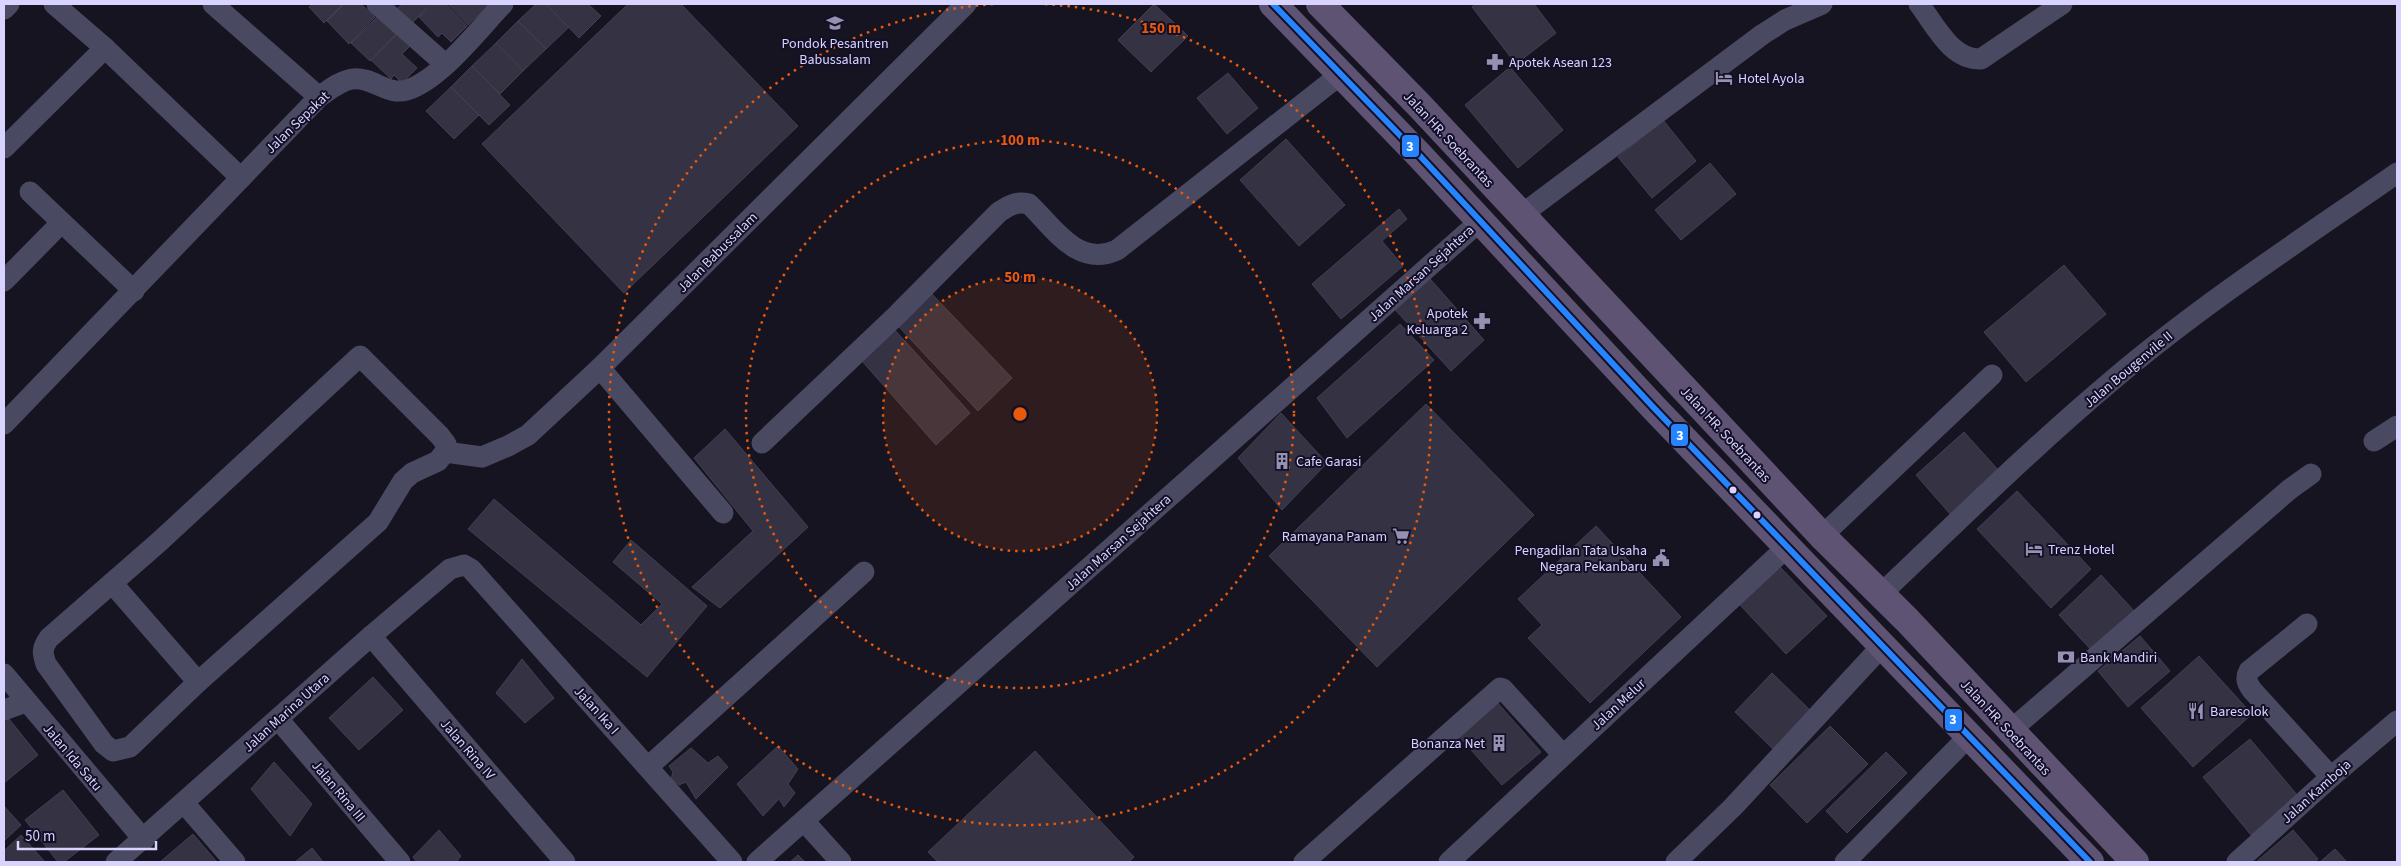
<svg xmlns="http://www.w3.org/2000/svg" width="2401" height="866" viewBox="0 0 2401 866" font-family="'Source Sans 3',sans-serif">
  <rect width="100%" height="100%" fill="#161421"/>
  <g fill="#343243" stroke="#433f54">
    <path d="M313,4H343L324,23L309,7Z"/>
    <path d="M344,4H361L375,17L349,44L327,21Z"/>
    <path d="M402,4H431L410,25L396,10Z"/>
    <path d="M433,4H446L467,26L451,42L442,33L438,37L419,17Z"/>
    <path d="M448,4H486L488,6L468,25Z"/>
    <path d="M536,4H546L569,27L546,49L518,21Z"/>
    <path d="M546,4H588L601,16L579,38Z"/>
    <path d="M628,4H681L798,126L624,293L482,144Z"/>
    <path d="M1154,4L1188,36L1151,72L1118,40Z"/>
    <path d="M1476,4H1534L1556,33L1516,64L1472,7Z"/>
    <path d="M379,15L397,33L370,61L351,43Z"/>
    <path d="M518,21L546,49L523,71L496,43Z"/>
    <path d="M397,34L410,46L402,54L417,68L402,83L394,75L391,79L371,60Z"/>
    <path d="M496,43L523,71L500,94L472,66Z"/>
    <path d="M472,66L510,105L489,125L451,87Z"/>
    <path d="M1510,67L1563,130L1518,168L1465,105Z"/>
    <path d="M1228,73L1258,108L1227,134L1197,98Z"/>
    <path d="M451,87L479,115L454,139L426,111Z"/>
    <path d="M1663,120L1696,161L1652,198L1618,157Z"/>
    <path d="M1286,139L1345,205L1299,246L1240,180Z"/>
    <path d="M1710,163L1736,194L1681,240L1655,210Z"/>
    <path d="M1399,209L1407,219L1382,241L1403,266L1341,319L1312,284Z"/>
    <path d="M2064,265L2106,314L2026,382L1984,332Z"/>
    <path d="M1424,272L1484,340L1451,371L1389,303Z"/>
    <path d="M931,293L1012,378L978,411L899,327Z"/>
    <path d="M1400,324L1434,360L1347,438L1317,398Z"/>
    <path d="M894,329L970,413L936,445L862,361Z"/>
    <path d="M1426,404L1534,515L1377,667L1269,556Z"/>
    <path d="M1281,413L1327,463L1282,510L1238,458Z"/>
    <path d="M725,429L808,527L720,608L692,587L753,531L694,458Z"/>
    <path d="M1964,432L2000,472L1951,515L1916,475Z"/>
    <path d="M2017,491L2091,569L2051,608L1977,529Z"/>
    <path d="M494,499L641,625L662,604L613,562L631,540L707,606L647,677L468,529Z"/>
    <path d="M1596,526L1681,617L1590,703L1528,638L1542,625L1518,599Z"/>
    <path d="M1780,567L1827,616L1786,654L1740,605Z"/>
    <path d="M2101,575L2135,612L2093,652L2059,615Z"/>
    <path d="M2140,636L2170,671L2128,707L2098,671Z"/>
    <path d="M2199,656L2252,714L2193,767L2141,708Z"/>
    <path d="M522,659L554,698L525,723L496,693Z"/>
    <path d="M1772,673L1812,712L1775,751L1735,712Z"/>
    <path d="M373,677L403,710L359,750L329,718Z"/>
    <path d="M1496,701L1541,752L1502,785L1457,734Z"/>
    <path d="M9,719L38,755L4,783V723Z"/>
    <path d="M1830,726L1868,764L1807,823L1770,785Z"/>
    <path d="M2250,739L2298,796L2251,835L2203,777Z"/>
    <path d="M778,746L798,769L788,784L795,793L784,807L779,799L763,816L737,784Z"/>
    <path d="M691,748L708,763L718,756L728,767L696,799L686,782L679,785L671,779L673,772L669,766Z"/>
    <path d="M1035,751L1134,857L1129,862H938L928,852Z"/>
    <path d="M1886,752L1907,773L1847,833L1826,811Z"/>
    <path d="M274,762L312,804L290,836L251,789Z"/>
    <path d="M63,790L99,835L64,862H58L25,820Z"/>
    <path d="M4,806L21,825L4,841Z"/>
    <path d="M439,830L461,856L456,862H417L413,857Z"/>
    <path d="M2293,830L2318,859L2314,862H2256Z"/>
    <path d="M193,834L217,862H160Z"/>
    <path d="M21,835L45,862H4V851Z"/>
    <path d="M312,848L323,862H295Z"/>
    <path d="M2335,849L2347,862H2320Z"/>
    <path d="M798,855L805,862H790Z"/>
  </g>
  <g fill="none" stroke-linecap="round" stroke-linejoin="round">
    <g stroke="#4a4962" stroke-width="21">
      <path d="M54,4L105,48L241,178"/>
      <path d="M213,4L319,97"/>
      <path d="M377,4L445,64"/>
      <path d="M1919,4C1935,25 1951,60 1981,59L2062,4"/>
      <path d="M4,9L9,4"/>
      <path d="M4,148L105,48"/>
      <path d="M30,192L134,291"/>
      <path d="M1521,215L1763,34L1785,20L1822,4"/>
      <path d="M4,281L61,223"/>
      <path d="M360,356L440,436L446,444L445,452L438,461L412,473L403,481L378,522L198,682L130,747L113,751L104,744L46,664C42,652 42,648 49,638L159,542Z"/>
      <path d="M600,368L723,513"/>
      <path d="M4,424L319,97C329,90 340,81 352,79C372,76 387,96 407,90C441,79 478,30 503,4"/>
      <path d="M2374,441L2397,426"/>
      <path d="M762,443L898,314L999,212C1010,205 1016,201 1029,204C1055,229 1078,268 1117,250L1341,74"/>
      <path d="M445,452L482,457L508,446L528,435L600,368L966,4"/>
      <path d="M1822,536L1992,375"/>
      <path d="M112,583L198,682"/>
      <path d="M1881,594C1958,521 2034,446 2115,378C2204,303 2302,239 2397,173"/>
      <path d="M2307,624L2249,671C2245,678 2247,683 2252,690L2331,777"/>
      <path d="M371,636L565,862"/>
      <path d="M4,674L144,840"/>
      <path d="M4,710L26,702"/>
      <path d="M278,719L400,862"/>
      <path d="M2011,730L2290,489L2311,474"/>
      <path d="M648,767L864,572"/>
      <path d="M184,803L235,862"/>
      <path d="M804,821L841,862"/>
      <path d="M116,862L371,636L450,569L464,565L471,569L732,862"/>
      <path d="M757,862L1479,222"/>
      <path d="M1304,862L1500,688L1503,689L1563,755"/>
      <path d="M1449,862L1787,547"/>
      <path d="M1676,862L1733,807L1883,645"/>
      <path d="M1845,862L1970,735"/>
      <path d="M2237,862L2331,777L2397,721"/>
    </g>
    <g stroke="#5e5373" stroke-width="28">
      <path d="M1273,4L1420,156L1654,408L2090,862"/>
      <path d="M1320,4L1419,105L1822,536L1907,620L2135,862"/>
    </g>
    <g stroke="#130f26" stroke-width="10">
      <path id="bus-1" d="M1273,4L1420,156L1654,408L2090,862"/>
    </g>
    <use href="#bus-1" stroke="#2684ff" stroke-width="6"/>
  </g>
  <circle cx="1020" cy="414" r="137" fill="#e8590c" fill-opacity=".12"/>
  <g fill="none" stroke="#e8590c" stroke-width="2.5" stroke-dasharray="2.5 5">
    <circle cx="1020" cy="414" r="137"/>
    <circle cx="1020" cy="414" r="274"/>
    <path d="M1045 4A411 411 0 1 1 995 4"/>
  </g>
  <defs>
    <g id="school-bare" transform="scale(1.35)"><path d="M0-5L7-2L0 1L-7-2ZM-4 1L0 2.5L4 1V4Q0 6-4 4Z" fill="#9591b1" stroke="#130f26" stroke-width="2.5" paint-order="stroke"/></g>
    <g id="pharmacy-bare" transform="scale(1.35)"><path d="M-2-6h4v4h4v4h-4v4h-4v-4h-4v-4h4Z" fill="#9591b1" stroke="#130f26" stroke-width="2.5" paint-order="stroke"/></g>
    <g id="hotel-bare" transform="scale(1.35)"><path d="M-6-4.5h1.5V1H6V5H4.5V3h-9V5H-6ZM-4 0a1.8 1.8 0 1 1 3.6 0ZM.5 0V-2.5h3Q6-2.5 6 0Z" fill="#9591b1" stroke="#130f26" stroke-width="2.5" paint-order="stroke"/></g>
    <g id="building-bare" transform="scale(1.35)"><path d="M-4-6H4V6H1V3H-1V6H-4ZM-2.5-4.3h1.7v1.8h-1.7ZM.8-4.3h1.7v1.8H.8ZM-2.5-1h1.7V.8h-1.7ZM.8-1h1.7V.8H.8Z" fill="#9591b1" stroke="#130f26" stroke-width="2.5" paint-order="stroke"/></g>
    <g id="supermarket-bare" transform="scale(1.35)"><path d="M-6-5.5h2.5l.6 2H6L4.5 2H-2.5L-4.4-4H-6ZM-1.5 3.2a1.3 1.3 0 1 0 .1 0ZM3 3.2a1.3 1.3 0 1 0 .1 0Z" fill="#9591b1" stroke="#130f26" stroke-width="2.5" paint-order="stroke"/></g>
    <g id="civic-bare" transform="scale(1.35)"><path d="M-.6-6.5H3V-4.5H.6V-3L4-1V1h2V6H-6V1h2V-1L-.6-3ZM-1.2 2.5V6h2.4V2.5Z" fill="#9591b1" stroke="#130f26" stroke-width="2.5" paint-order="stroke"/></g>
    <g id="bank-bare" transform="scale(1.35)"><path d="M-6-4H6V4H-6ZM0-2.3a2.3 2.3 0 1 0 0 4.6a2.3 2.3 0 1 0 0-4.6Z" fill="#9591b1" stroke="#130f26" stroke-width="2.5" paint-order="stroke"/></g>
    <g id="restaurant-bare" transform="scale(1.35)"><path d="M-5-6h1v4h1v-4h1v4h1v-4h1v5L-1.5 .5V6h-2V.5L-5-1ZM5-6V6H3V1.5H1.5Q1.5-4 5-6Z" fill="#9591b1" stroke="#130f26" stroke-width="2.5" paint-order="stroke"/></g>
  </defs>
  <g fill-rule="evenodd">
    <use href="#school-bare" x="835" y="23"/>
    <use href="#pharmacy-bare" x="1495" y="62"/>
    <use href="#hotel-bare" x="1724" y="78"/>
    <use href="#pharmacy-bare" x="1482" y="321"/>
    <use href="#building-bare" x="1282" y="461"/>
    <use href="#supermarket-bare" x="1401" y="536"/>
    <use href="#hotel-bare" x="2034" y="549"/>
    <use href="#civic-bare" x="1661" y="558"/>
    <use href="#bank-bare" x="2066" y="657"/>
    <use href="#restaurant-bare" x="2196" y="711"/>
    <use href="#building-bare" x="1499" y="743"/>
  </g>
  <g fill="#d9d4ff" stroke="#130f26" stroke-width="2">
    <circle cx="1733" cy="490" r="4.5"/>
    <circle cx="1757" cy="515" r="4.5"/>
  </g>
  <g text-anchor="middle" stroke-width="4" stroke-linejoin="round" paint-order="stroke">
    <g font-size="14" fill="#d9d4ff" stroke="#130f26" text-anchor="start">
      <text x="835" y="48" text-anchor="middle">Pondok Pesantren<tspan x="835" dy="16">Babussalam</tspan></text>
      <text x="1509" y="67">Apotek Asean 123</text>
      <text x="1738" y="83">Hotel Ayola</text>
      <text x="1468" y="318" text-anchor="end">Apotek<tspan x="1468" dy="16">Keluarga 2</tspan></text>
      <text x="1296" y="466">Cafe Garasi</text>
      <text x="1387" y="541" text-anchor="end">Ramayana Panam</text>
      <text x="2048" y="554">Trenz Hotel</text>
      <text x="1647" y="555" text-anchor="end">Pengadilan Tata Usaha<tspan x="1647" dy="16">Negara Pekanbaru</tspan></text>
      <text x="2080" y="662">Bank Mandiri</text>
      <text x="2210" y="716">Baresolok</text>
      <text x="1485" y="748" text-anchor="end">Bonanza Net</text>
    </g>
    <g font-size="14" fill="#d9d4ff" stroke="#130f26">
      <text transform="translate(297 122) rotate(-44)" y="5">Jalan Sepakat</text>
      <text transform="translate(1449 139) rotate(47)" y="5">Jalan HR. Soebrantas</text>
      <text transform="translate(717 252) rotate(-45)" y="5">Jalan Babussalam</text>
      <text transform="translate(1421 273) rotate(-42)" y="5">Jalan Marsan Sejahtera</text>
      <text transform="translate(2128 369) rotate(-40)" y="5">Jalan Bougenvile II</text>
      <text transform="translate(1726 434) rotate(47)" y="5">Jalan HR. Soebrantas</text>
      <text transform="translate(1118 542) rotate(-42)" y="5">Jalan Marsan Sejahtera</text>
      <text transform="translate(1618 704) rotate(-43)" y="5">Jalan Melur</text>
      <text transform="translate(597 710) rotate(48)" y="5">Jalan Ika I</text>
      <text transform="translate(286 712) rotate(-42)" y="5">Jalan Marina Utara</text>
      <text transform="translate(2006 727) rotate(47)" y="5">Jalan HR. Soebrantas</text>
      <text transform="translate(468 749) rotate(49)" y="5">Jalan Rina IV</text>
      <text transform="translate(73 757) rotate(50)" y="5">Jalan Ida Satu</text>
      <text transform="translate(339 791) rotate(50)" y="5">Jalan Rina III</text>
      <text transform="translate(2316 791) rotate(-42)" y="5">Jalan Kamboja</text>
    </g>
  </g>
  <circle cx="1020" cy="414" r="8" fill="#e8590c" stroke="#130f26" stroke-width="2.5"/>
  <g font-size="15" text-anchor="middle" font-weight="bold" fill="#e8590c" stroke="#130f26" stroke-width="4" stroke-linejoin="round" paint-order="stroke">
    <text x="1161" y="33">150 m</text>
    <text x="1020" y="145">100 m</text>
    <text x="1020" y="282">50 m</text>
  </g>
  <g stroke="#130f26" stroke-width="2">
    <rect x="1401" y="134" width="19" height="24" rx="5" fill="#2684ff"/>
    <rect x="1670" y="423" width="19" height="24" rx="5" fill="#2684ff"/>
    <rect x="1944" y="708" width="19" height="24" rx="5" fill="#2684ff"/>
  </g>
  <g font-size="14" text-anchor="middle" font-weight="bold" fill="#fff">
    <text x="1410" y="151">3</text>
    <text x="1680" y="440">3</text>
    <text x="1953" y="724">3</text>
  </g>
  <rect width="2401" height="866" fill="none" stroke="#d9d4ff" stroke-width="10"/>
  <path d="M18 841v8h138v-8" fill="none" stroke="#d9d4ff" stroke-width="2.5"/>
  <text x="25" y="841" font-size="15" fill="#d9d4ff" stroke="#130f26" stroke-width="4" paint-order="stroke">50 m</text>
</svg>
